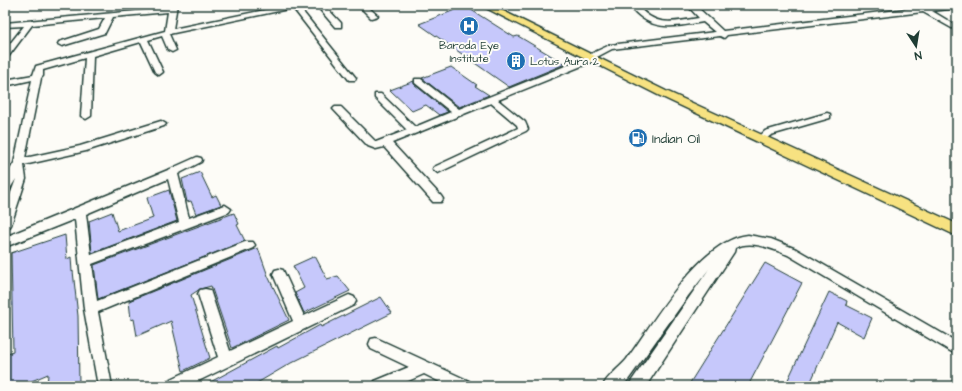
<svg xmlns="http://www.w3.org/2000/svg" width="962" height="391" viewBox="0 0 962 391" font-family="'Architects Daughter',sans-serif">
  <rect width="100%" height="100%" fill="#fdfcf7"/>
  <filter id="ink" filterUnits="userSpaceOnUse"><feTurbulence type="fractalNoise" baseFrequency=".025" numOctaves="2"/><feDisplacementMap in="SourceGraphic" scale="8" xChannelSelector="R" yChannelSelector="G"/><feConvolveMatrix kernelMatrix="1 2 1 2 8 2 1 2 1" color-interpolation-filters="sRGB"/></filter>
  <g filter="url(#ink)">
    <g fill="#c6c8fb" stroke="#1f3d34">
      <path d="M465,6L514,37L518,36L565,64L509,87L419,24Z"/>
      <path d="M451,67L477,85L475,86L489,95L459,107L422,78Z"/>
      <path d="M414,81V84L448,112L439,115L426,105L412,111L390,90Z"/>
      <path d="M200,172L212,197L216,195L221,205L196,214L191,201L187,202L182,179Z"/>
      <path d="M169,190L177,221L92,253L89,221L112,212L118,231L153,218L147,198Z"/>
      <path d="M234,213L239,224L237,225L245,241L98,299L94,265Z"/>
      <path d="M65,235L67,259L71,257L72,272L73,271L78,316L79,384L75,386H47L48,374L20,386H8V353L13,351L11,253Z"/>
      <path d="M258,248L268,276L289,320L232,348L211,286L200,289L191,295L210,358L183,371L171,321L137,336L134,319L131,320L129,301Z"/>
      <path d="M315,256L327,279L338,276L350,291L304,313L295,293L304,288L293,266Z"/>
      <path d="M765,263L802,283L748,386H688Z"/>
      <path d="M829,292L847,301L846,305L872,318L864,337L837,322L809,386H785Z"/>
      <path d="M381,297L392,313L291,363L252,386H203L277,346L278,348L320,325L321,327Z"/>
    </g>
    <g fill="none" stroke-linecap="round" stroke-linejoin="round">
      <g stroke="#1f3d34" stroke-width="3">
        <g id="minor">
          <path d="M169,5H177L173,29L289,5H303L299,7L356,78L355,80H349L293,8L169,34L176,50L172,52L168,50L162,36L148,40L163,72L159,75L155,72L141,42L93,56L91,116L86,119L81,116L85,58L43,70V76L41,78L25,158L80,146L161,121L166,124L164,126L86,151L24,165L26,179L11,225L9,228L5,229V209L16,179L9,190L5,191V178L14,163L32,80L5,86V80L33,75L36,66L165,31L168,12L113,17L105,33L62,46L58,44L59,42L99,29L105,18L32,25L8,57H5V50L24,26L5,27V23L169,8Z"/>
          <path d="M316,5H324L341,23V27H335Z"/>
          <path d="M358,5H366L378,16L371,18Z"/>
          <path d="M629,5H637C656,28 673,22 699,18L687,5H695L723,31L923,7L957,5V8L932,11L957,26V31L923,12L727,35L724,38L720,36L612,49L595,58L594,61L498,100L525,122L528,129L526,131L442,171L438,173L433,169L434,167L518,128L517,125L491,103L392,143L441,196L443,199L441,202H433L384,147L376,149L368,146L333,109L335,107H341L376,142L407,130L375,98V94H381L415,127L451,112L415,83V79H421L459,109L585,58L586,56L610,45L715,32L703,22C673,27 651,33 629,5Z"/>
          <path d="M827,113L830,114V118L771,135L762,142L757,139L765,131Z"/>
          <path d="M197,157L201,158L202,160L201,162L178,174L189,218L225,205L231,209L229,212L92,264L97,301L245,242H253L255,245L253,248L98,312L112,386H98L84,309L75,219L5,247V237L168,170ZM168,179L179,222L91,255L86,214Z"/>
          <path d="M748,235L771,239L796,249L957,342V355L788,255C772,249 751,239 735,248L734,252L646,386H628L709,269L688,296L628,380L622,386H603C607,376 620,368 627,359C654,322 700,240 748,235Z"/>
          <path d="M279,269L283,270L304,316L349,295L354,297L356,301L354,305L188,386H165L167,381L218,357L198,294L200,290L205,289L210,290L230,351L293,321L273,274L275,270Z"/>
          <path d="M376,338L469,381L471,386H448L424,374L397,386H373L375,381L409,367L371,349L369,344L371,339Z"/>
        </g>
      </g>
      <g stroke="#1f3d34" stroke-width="3">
        <path id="major" d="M480,5H491L666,91L957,224V236L658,95Z"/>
      </g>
      <use href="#minor" fill="#fdfcf7" fill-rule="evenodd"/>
      <use href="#major" fill="#f7e281" fill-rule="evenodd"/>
    </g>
  </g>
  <defs>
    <g id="hospital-disc" transform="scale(1)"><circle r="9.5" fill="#1f6fb2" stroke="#fdfcf7"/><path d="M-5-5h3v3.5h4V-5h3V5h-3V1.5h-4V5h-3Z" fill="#fff"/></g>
    <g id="building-disc" transform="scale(1)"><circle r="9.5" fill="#1f6fb2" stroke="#fdfcf7"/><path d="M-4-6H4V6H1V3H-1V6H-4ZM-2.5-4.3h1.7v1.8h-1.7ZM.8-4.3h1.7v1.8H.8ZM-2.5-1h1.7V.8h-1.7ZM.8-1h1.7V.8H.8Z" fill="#fff"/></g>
    <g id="fuel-disc" transform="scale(1)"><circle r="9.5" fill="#1f6fb2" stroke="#fdfcf7"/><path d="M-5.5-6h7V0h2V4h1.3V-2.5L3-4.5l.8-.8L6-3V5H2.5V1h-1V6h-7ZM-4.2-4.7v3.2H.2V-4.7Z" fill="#fff"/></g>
  </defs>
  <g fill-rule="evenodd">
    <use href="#hospital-disc" x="469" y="26"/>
    <use href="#building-disc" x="516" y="61"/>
    <use href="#fuel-disc" x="638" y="138"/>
  </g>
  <g text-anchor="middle" stroke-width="4" stroke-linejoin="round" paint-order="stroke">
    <g font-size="11" fill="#1f3d34" stroke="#fdfcf7">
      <text x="469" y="49">Baroda Eye<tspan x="469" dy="13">Institute</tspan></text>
      <text x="530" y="65" text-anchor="start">Lotus Aura 2</text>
    </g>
    <g font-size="13" fill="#1f3d34" stroke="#fdfcf7" text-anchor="start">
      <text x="652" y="143">Indian Oil</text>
    </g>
  </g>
  <rect width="962" height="391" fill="none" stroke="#fdfcf7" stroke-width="20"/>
  <rect x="10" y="10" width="942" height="371" fill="none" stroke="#1f3d34" stroke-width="1.5" filter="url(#ink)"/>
  <g transform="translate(916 46) rotate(168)" stroke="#fdfcf7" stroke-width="3" paint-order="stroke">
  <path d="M0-3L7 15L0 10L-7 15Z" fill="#1f3d34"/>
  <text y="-6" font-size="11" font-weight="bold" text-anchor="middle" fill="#1f3d34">N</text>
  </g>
</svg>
